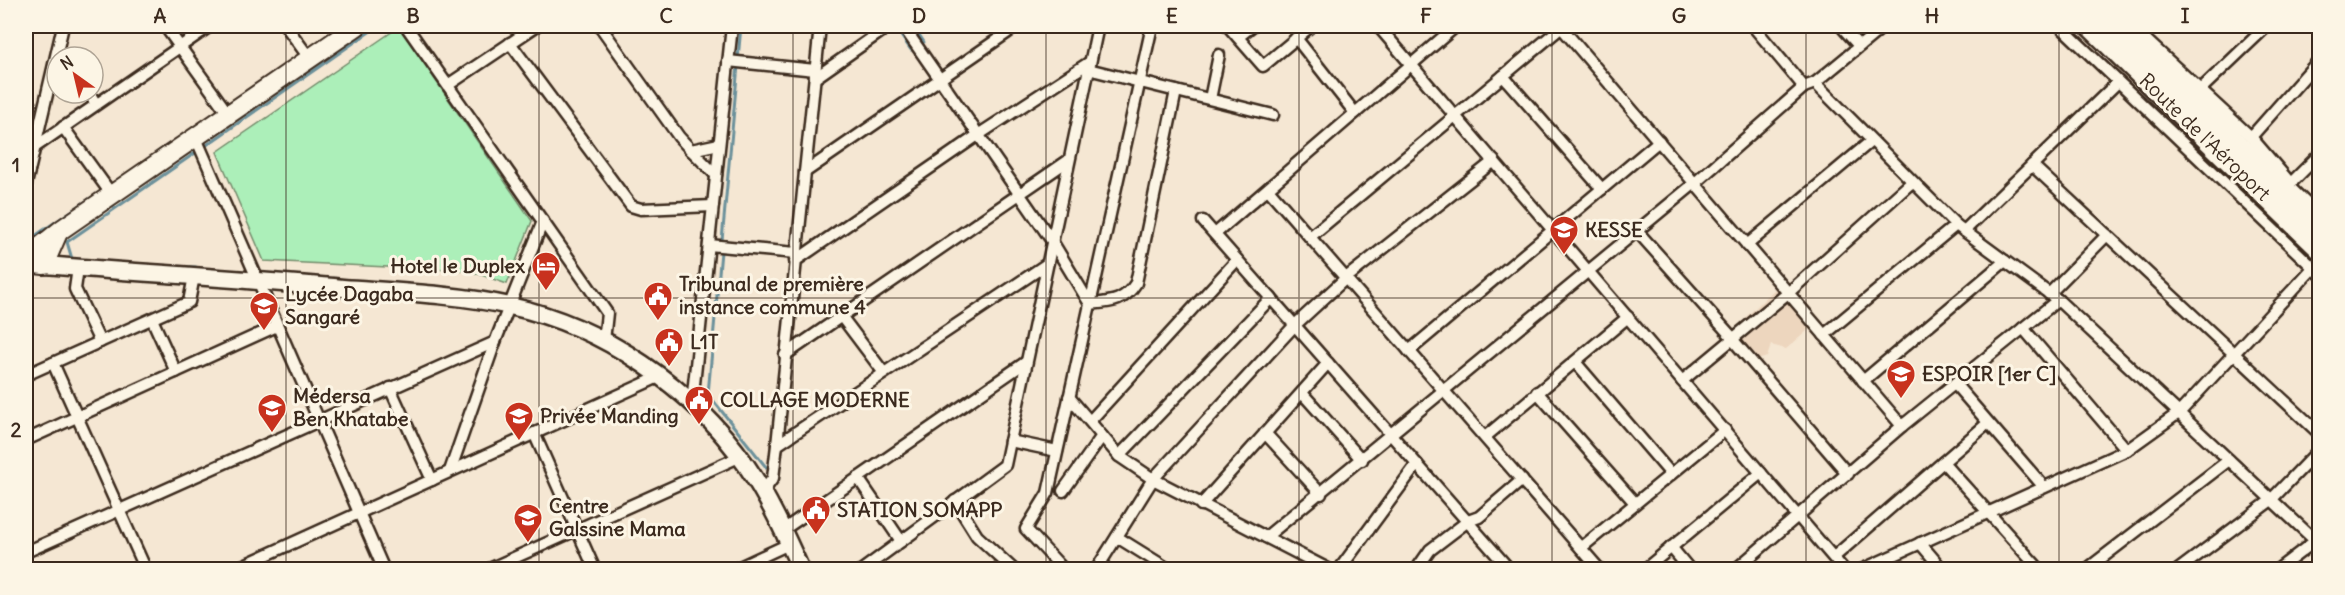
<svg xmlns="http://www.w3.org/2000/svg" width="2345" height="595" viewBox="0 0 2345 595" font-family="Delius,sans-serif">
  <rect width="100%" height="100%" fill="#f5e7d3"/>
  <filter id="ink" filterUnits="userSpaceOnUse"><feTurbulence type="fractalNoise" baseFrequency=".0167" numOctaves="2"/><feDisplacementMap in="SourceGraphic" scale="12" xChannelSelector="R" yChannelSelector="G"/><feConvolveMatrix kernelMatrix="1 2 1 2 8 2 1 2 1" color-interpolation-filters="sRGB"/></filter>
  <g filter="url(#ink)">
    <path fill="#edd6be" d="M1778,286L1813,326L1786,349L1771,345L1767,357L1754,361L1736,341L1747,316Z"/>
    <path fill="#acefb9" stroke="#748c6c" stroke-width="1.5" d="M399,27L532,221L507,284L470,271L264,261L217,152Z"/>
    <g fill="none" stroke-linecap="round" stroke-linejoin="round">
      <g stroke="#6c919b" stroke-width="3">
        <path d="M894,26L911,50"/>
        <path d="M913,26L924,42"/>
        <path d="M334,31L341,26"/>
        <path d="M738,59L741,26"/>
        <path d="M738,65L708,394L766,467"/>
        <path d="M245,92L284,66"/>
        <path d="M156,153L198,125"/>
        <path d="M109,186L123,176"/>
        <path d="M26,242L104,189"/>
        <path d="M72,259L67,242L378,26"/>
        <path d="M180,267H196"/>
      </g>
      <g stroke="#3b2a1e" stroke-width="15">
        <g id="street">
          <path d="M165,26L229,115"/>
          <path d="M286,26L310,59"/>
          <path d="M406,26L607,313L604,341"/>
          <path d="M600,26L679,137L691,150L719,144"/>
          <path d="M903,26L1052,241L1090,304C1111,302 1124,302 1136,283L1176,91"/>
          <path d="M1228,26L1263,66L1311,26"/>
          <path d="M1378,26L1844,570"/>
          <path d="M1753,26L1804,87"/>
          <path d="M1841,26L1859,46"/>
          <path d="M2060,26L2320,274"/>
          <path d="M2131,26L2251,137L2287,179"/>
          <path d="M1561,27L1902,426"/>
          <path d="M2141,34L2151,26"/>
          <path d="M1238,37L1252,26"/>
          <path d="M1296,38L1355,113"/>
          <path d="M510,43L631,206L641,209L713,206"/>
          <path d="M728,61L815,70"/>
          <path d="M1088,69L1273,115"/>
          <path d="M1503,76L1602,189"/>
          <path d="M815,78L889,26"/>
          <path d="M1815,83L1956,225L2058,300L2320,545"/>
          <path d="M448,85L536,26"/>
          <path d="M2200,90L2267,26"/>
          <path d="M89,93L96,104"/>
          <path d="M1210,99L1219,55"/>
          <path d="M63,127L112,195"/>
          <path d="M2251,137L2320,59"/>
          <path d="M196,138L384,570"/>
          <path d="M35,147L210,26"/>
          <path d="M691,150L716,175"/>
          <path d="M2032,165L2320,434"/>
          <path d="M805,172L1017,26"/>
          <path d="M26,184L63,26"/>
          <path d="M2290,184L2320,154"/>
          <path d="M1268,189L1600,570"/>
          <path d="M1203,221L1510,570"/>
          <path d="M1637,231L1732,337"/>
          <path d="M1964,231L2118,82"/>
          <path d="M1215,234L1456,26"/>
          <path d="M1310,237L1563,26"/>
          <path d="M709,245L796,253"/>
          <path d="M1747,245L1870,142"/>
          <path d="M795,261L978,135L1090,62"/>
          <path d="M78,268L75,289L100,342"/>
          <path d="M2049,294L2107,235"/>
          <path d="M841,316L884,373"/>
          <path d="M152,319L176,372"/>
          <path d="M2023,328L2127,450"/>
          <path d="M1824,335L1956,225"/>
          <path d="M1733,340L1848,474"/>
          <path d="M1409,351L1659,141"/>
          <path d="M785,355L1069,160"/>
          <path d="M1575,362L1671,474"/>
          <path d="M53,363L146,570"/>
          <path d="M26,375L189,302L194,276"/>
          <path d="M1682,381L1788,293L1912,182"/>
          <path d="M1863,381L2005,261"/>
          <path d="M1955,384L2044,487"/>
          <path d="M390,388L432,480"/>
          <path d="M1537,392L1635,503"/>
          <path d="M1302,393L1362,460"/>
          <path d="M1069,397L1119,456L1153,479L1330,570"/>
          <path d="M692,403L732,26"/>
          <path d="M1090,421L1237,260"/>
          <path d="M534,433L595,570"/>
          <path d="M1265,433L1321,494"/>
          <path d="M1485,437L1628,317"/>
          <path d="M26,440L277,326"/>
          <path d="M1010,441L1057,451"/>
          <path d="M777,445L1047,264"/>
          <path d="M1119,456L1271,298"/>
          <path d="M1943,462L2040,570"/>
          <path d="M450,471L495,342L543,221"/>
          <path d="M858,478L901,541"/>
          <path d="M1063,491L1102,436"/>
          <path d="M762,493L773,478L777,445L820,26"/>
          <path d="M955,501L977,536L1014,570"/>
          <path d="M1201,505L1328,363"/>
          <path d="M783,530L1026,362"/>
          <path d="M1117,537L1170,570"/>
          <path d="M1266,537L1695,183L1804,87L1815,83L1884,26"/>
          <path d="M1920,543L1943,570"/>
          <path d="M1671,547L1690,570"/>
          <path d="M1581,548L1725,430"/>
          <path d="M26,552L495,342"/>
          <path d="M1834,557L1988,423"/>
          <path d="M233,570L661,376"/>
          <path d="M487,570L739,457"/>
          <path d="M733,570L789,544"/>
          <path d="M862,570L1005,465L1098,26"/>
          <path d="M1064,570L1026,529L1048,493L1152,26"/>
          <path d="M1096,570L1153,479L1295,325L1346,278L1494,161"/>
          <path d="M1339,570L1417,464"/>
          <path d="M1416,570L1430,550L1468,521L1479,517L1522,480"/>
          <path d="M1644,570L1761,473"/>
          <path d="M1735,570L1902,426L2058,300"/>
          <path d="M1861,570L2127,450L2180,412L2313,268"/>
          <path d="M2086,570L2229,460"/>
          <path d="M2178,570L2270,501L2320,449"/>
          <path d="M2277,570L2315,541"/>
        </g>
      </g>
      <g stroke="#3b2a1e" stroke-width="21">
        <path id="secondary" d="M44,265C144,273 244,279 343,288C398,292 456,294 510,306C603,326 692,387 746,465C768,497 785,534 801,570"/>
      </g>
      <g stroke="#3b2a1e" stroke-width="22">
        <g id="primary">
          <path d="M26,258L62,229L357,26"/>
          <path d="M26,263L44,265L57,235"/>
        </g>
      </g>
      <g stroke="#3b2a1e" stroke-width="26">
        <g id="highway">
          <path d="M2091,26L2320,248"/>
          <path d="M2114,26L2320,224"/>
        </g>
      </g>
      <use href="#street" stroke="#fcf5e5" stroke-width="10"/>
      <use href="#secondary" stroke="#fcf5e5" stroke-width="16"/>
      <use href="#primary" stroke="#fcf5e5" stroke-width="18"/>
      <use href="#highway" stroke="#fcf5e5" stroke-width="21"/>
    </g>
  </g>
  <path fill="none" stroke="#3b2a1e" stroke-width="1.5" stroke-opacity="0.55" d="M286,26V570M539,26V570M793,26V570M1046,26V570M1299,26V570M1552,26V570M1806,26V570M2059,26V570M26,298H2320"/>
  <defs>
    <g id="school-pin" transform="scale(1.5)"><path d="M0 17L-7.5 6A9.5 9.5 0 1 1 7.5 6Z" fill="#c8321e" stroke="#fcf5e5"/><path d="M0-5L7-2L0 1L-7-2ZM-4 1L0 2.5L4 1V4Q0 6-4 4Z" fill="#fff"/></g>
    <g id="hotel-pin" transform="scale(1.5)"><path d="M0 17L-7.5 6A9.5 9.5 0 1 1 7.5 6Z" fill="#c8321e" stroke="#fcf5e5"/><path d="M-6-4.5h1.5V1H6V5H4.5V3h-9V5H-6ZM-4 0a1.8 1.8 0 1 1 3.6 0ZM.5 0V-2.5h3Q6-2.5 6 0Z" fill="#fff"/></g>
    <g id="civic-pin" transform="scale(1.5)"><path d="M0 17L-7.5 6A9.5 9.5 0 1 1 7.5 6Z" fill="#c8321e" stroke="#fcf5e5"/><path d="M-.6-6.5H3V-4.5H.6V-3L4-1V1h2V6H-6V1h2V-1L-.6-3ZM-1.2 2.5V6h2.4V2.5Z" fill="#fff"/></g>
  </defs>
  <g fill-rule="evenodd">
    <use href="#school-pin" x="1564" y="230"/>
    <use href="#hotel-pin" x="546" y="266"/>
    <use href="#civic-pin" x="658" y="296"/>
    <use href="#school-pin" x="264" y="306"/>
    <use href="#civic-pin" x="669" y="342"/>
    <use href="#school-pin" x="1901" y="374"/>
    <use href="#civic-pin" x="699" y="400"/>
    <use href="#school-pin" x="272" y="408"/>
    <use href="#school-pin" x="519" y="416"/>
    <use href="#civic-pin" x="816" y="510"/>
    <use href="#school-pin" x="528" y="518"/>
  </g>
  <g text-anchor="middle" stroke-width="6" stroke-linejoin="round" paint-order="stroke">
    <g font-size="20" fill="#3b2a1e" stroke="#fcf5e5">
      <text transform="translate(2205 137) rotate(44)" y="7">Route de l'Aéroport</text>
    </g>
    <g font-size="20" font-weight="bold" fill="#3b2a1e" stroke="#fcf5e5" text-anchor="start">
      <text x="1585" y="237">KESSE</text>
      <text x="525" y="273" text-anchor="end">Hotel le Duplex</text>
      <text x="679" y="291">Tribunal de première<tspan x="679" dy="23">instance commune 4</tspan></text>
      <text x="285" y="301">Lycée Dagaba<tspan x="285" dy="23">Sangaré</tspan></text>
      <text x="690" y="349">L1T</text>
      <text x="1922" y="381">ESPOIR [1er C]</text>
      <text x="293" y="403">Médersa<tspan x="293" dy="23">Ben Khatabe</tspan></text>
      <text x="720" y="407">COLLAGE MODERNE</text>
      <text x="540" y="423">Privée Manding</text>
      <text x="549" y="513">Centre<tspan x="549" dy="23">Galssine Mama</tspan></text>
      <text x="837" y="517">STATION SOMAPP</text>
    </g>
  </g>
  <rect width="2345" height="595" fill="none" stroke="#fcf5e5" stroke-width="66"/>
  <g transform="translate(75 75) rotate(326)"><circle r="28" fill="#fcf5e5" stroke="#afa495" stroke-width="1.5"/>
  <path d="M0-4.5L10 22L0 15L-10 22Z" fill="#c8321e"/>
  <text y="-9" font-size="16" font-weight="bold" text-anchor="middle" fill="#3b2a1e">N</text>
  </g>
  <rect x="33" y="33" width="2279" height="529" fill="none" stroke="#3b2a1e" stroke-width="2"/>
  <g font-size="20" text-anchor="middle" font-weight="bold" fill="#3b2a1e">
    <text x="160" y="23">A</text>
    <text x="413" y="23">B</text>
    <text x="666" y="23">C</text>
    <text x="919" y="23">D</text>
    <text x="1172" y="23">E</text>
    <text x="1426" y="23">F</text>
    <text x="1679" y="23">G</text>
    <text x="1932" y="23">H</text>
    <text x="2185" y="23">I</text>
    <text x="16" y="172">1</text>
    <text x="16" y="437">2</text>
  </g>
</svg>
